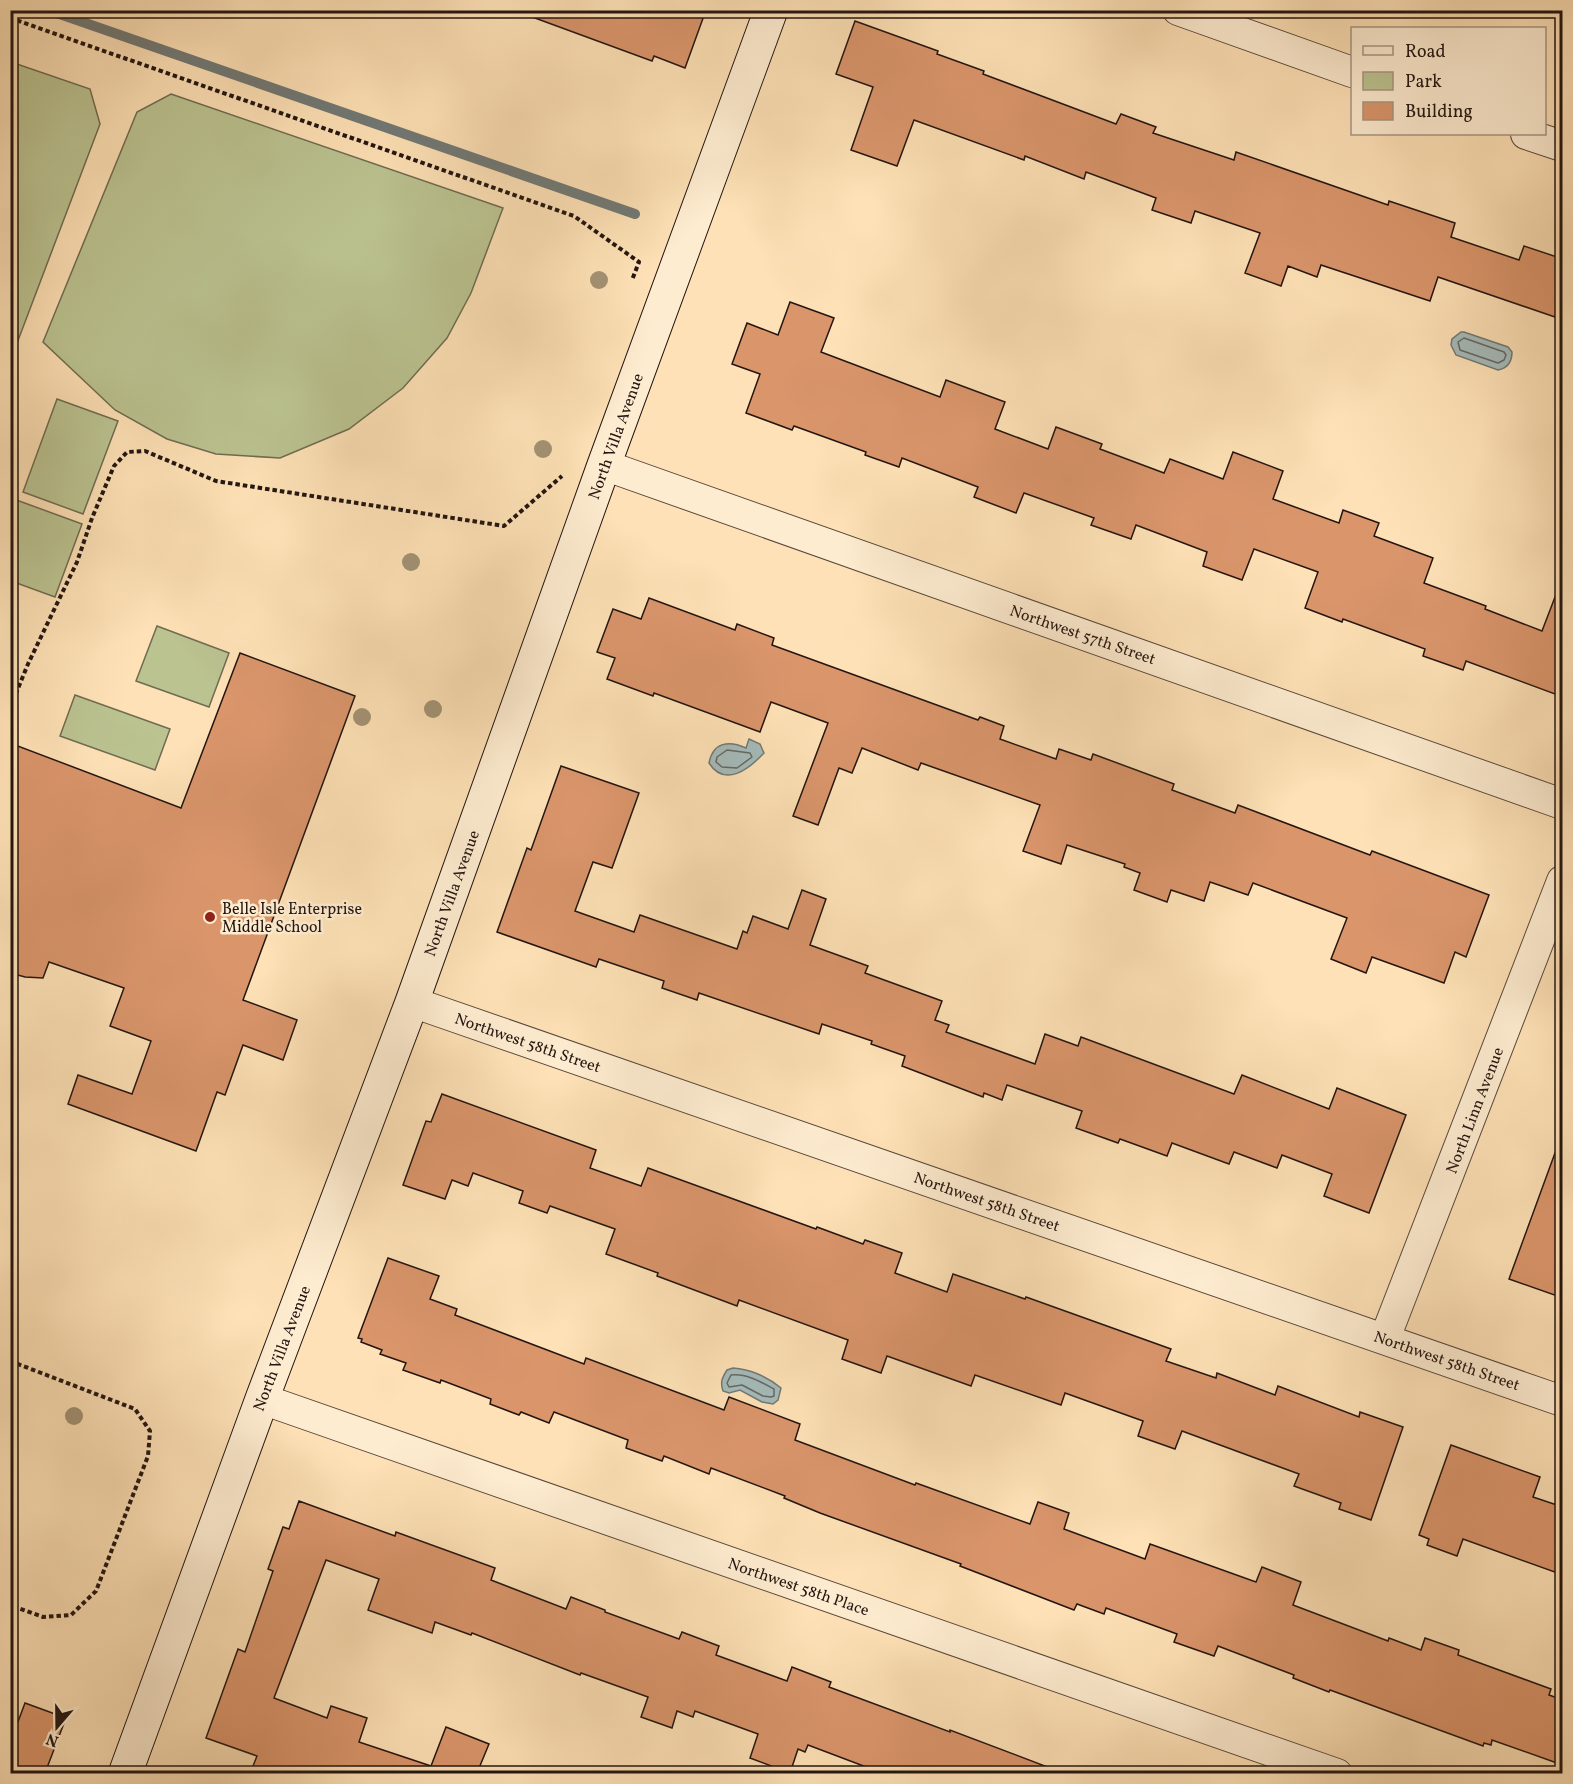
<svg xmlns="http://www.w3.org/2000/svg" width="1573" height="1784" viewBox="0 0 1573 1784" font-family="Vollkorn,serif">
  <rect width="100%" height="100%" fill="#fee1b6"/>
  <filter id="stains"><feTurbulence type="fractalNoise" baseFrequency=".00333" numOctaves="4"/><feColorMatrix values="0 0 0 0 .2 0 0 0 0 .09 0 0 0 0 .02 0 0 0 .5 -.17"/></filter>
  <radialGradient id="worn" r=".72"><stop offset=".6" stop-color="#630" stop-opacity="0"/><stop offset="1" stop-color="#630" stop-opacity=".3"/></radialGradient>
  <g fill="#bbc391" stroke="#6f6c51" stroke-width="1.5">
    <path d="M11,62L90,89L100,124L11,359Z"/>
    <path d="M171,94L503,208L471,293L447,338L403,388L349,429L280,458L216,454L167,439L115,410L43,342L137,112Z"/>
    <path d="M57,399L118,421L83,514L23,492Z"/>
    <path d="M11,498L82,524L55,597L11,581Z"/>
    <path d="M157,626L229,653L209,707L136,681Z"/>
    <path d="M75,695L170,729L155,770L60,736Z"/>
  </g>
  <g fill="#a5bbba" stroke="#717976" stroke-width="1.5">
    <path d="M1461,332H1464L1508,347L1512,352C1512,362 1508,368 1498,370L1456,355L1451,345L1452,339Z"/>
    <path d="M749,739L760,744L764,753C749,769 725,788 709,763C713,742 729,740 746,748Z"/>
    <path d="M733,1368C750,1369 768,1377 781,1388L778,1400L773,1404L762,1402L740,1390L729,1393L723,1391C720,1382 722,1378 727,1370Z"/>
  </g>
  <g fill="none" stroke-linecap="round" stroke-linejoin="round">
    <g stroke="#646866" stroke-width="1.5">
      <path d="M1464,338L1504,352L1506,355L1504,360L1498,363L1460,350L1458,342Z"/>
      <path d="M727,750L750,753L752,757L737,768L722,767L716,762L717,757Z"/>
      <path d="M731,1375C746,1373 761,1382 774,1389V1396L771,1397L763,1396L742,1385L729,1387L727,1383Z"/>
    </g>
    <path stroke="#717976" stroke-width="10" d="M48,10L635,214"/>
  </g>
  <g fill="#da956b" stroke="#231511" stroke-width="1.5">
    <path d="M525,10H706L685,68L654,56L652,61L524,14Z"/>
    <path d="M855,21L938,51L937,54L984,71L983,74L1116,124L1121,114L1156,127L1153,133L1234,160L1236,152L1388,205L1389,201L1455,223L1451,237L1519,260L1524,246L1563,259V295L1555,317L1438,277L1430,301L1321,265L1317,277L1288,266L1281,286L1245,273L1260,233L1195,211L1191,223L1152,210L1156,198L1086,172L1084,179L1025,156L1024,160L914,120L897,166L851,150L873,87L836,74Z"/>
    <path d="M790,302L834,318L821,352L940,397L946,380L1005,402L995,429L1048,449L1056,427L1102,444L1100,449L1164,473L1170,459L1223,479L1233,452L1283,471L1273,499L1339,523L1343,510L1379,523L1374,536L1433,558L1424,583L1486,606L1485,609L1542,631L1560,584H1563V697L1466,661L1463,670L1423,656L1425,649L1343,619L1342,622L1305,608L1318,572L1254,549L1242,580L1203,566L1207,552L1136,525L1131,539L1091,525L1094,518L1024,493L1016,513L974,497L978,487L902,458L899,467L865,455L866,452L794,426L792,430L746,413L760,374L732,364L747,323L778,335Z"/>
    <path d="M649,598L735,630L737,624L774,638L772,645L978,720L980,717L1004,726L1000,739L1056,759L1059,749L1091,760L1093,754L1174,784L1172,790L1235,813L1238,805L1370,855L1372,851L1489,895L1466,957L1455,952L1444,983L1372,957L1366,973L1331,959L1347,918L1253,883L1248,895L1210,882L1204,901L1171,890L1167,902L1134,890L1140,873L1124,867L1125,864L1067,845L1061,864L1023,851L1040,805L921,763L918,770L862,748L852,773L839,768L818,825L793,816L828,723L771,702L760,732L654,693L653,696L607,679L615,658L597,652L613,609L641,619Z"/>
    <path d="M240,653L355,696L243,1000L297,1020L283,1060L243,1045L225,1095L217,1092L196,1151L68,1104L78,1075L132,1094L151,1041L110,1026L124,988L49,962L43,978L25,977L10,973V743L181,808Z"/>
    <path d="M561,766L639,793L612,868L593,862L575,911L634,932L640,915L737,949L743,931L747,933L753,916L788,929L802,890L826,899L810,945L868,966L865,973L942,1001L935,1020L949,1025L946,1032L1035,1064L1045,1034L1078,1046L1081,1037L1234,1094L1242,1075L1329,1109L1337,1088L1406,1115L1369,1213L1324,1196L1332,1174L1282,1155L1277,1168L1234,1152L1229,1164L1172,1143L1167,1156L1120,1139L1118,1143L1076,1128L1082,1111L1007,1085L1002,1100L984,1093L983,1097L902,1066L905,1056L871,1044L872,1041L822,1024L819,1034L699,993L697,1000L662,988L664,981L599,959L596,967L497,932L527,848L531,850Z"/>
    <path d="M442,1094L596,1150L590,1168L641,1186L648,1168L816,1229L817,1227L863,1244L865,1240L902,1253L895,1273L947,1292L953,1274L1025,1299L1026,1297L1171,1349L1166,1361L1216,1378L1217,1373L1275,1395L1278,1386L1359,1417L1360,1412L1403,1427L1371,1520L1339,1509L1341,1503L1294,1486L1299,1474L1182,1431L1175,1449L1138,1436L1143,1421L1065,1393L1061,1405L975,1375L971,1386L887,1356L881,1373L842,1359L848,1340L739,1300L737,1306L657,1276L658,1273L606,1254L615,1229L550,1206L547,1213L519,1203L523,1191L473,1173L468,1186L452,1180L445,1199L403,1185L426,1121L431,1122Z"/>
    <path d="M1559,1142H1563V1298L1509,1279Z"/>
    <path d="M388,1258L439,1276L430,1299L457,1309L455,1315L584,1364L586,1358L724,1410L729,1397L800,1424L795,1440L915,1485L916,1483L1030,1524L1038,1502L1069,1513L1064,1529L1145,1559L1150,1544L1256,1582L1262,1567L1301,1582L1293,1605L1388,1641L1389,1638L1421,1650L1425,1638L1459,1650L1458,1655L1551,1689L1549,1695L1563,1700V1747L1557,1763L1492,1740L1491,1745L1484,1743L1483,1746L1330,1690L1329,1692L1293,1678L1294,1675L1218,1646L1214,1656L1174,1642L1177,1634L1106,1608L1104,1614L1077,1604L1074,1610L960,1566L961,1564L820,1513L784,1498L785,1496L711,1468L709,1474L664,1456L662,1461L626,1448L628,1440L554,1412L549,1423L521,1412L519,1415L490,1404L491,1399L441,1380L440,1383L403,1370L406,1363L380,1354L382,1350L361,1342L362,1339L358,1338Z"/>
    <path d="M1451,1445L1540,1477L1533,1497L1563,1507V1575L1463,1539L1457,1556L1427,1545L1429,1539L1419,1535Z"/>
    <path d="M299,1501L395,1536L396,1532L495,1568L491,1580L566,1609L571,1597L605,1610V1612L679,1639L682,1632L719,1646L716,1655L787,1681L792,1667L831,1682L829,1687L950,1732V1730L1058,1771V1773H882L808,1745L805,1752L798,1749L790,1773L750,1758L758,1734L695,1711L693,1717L677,1711L672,1728L641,1717L648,1697L581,1673L580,1675L472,1633L471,1635L435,1622L432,1633L368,1610L379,1579L326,1560L274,1698L327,1718L331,1706L367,1718L359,1742L431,1766L446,1727L489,1744L477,1773H274L253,1766L257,1756L206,1738L238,1649L245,1652L273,1571L268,1569L283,1527L289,1529Z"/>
    <path d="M25,1703L66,1718L45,1773H10V1725L16,1727Z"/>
  </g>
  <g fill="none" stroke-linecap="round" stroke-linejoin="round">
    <g stroke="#5a483a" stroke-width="32">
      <g id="street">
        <path d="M1178,10L1352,72"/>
        <path d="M1526,134L1562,146"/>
        <path d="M604,465L1562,804"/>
        <path d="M412,1002L1562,1401"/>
        <path d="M1385,1338L1562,881"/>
        <path d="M262,1399L1337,1774"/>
      </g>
    </g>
    <g stroke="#231511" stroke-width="35">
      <path id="secondary" d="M125,1774L262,1399L412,1002L604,465L771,10"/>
    </g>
    <g stroke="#231511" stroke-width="4" stroke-dasharray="4.5 3" stroke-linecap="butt">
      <path d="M10,18L574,216L639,262L632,280"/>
      <path d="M10,708L28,664L77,562L92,518L114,466L127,452L145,451L216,481L504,526L562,476"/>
      <path d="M10,1361L135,1409L150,1431L148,1456L96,1591L71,1615L43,1617L10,1605"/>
    </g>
    <use href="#street" stroke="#feecd0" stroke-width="30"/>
    <use href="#secondary" stroke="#feecd0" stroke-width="33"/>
  </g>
  <g fill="#a39274">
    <circle cx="599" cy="280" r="9"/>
    <circle cx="543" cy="449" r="9"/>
    <circle cx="411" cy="562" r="9"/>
    <circle cx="433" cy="709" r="9"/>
    <circle cx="362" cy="717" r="9"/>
    <circle cx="74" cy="1416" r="9"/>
  </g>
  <circle fill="#8f2418" stroke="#feecd0" stroke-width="2" cx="210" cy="917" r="6"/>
  <g text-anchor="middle" stroke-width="5" stroke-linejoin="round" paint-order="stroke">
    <g font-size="16" fill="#231511" stroke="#feecd0">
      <text transform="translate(615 436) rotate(-70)" y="6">North Villa Avenue</text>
      <text transform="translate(1083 634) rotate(19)" y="6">Northwest 57th Street</text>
      <text transform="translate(451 893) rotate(-70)" y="6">North Villa Avenue</text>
      <text transform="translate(528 1042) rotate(19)" y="6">Northwest 58th Street</text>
      <text transform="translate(1474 1110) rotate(-69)" y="6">North Linn Avenue</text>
      <text transform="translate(987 1201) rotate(19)" y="6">Northwest 58th Street</text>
      <text transform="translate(281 1348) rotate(-69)" y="6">North Villa Avenue</text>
      <text transform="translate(1447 1360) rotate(19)" y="6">Northwest 58th Street</text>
      <text transform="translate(799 1586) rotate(19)" y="6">Northwest 58th Place</text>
    </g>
    <g font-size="16" fill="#231511" stroke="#feecd0" text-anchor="start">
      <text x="222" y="914">Belle Isle Enterprise<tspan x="222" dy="18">Middle School</tspan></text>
    </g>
  </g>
  <rect width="1573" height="1784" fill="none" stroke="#fee1b6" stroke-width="36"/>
  <rect x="12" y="12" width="1549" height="1760" fill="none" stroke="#231511" stroke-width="3"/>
  <rect x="18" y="18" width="1537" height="1748" fill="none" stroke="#231511" stroke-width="1.5"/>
  <rect x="1351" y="27" width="195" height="108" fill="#feecd0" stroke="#a69684" stroke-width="1.5"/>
  <rect x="1363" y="46" width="30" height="9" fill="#feecd0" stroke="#a69684" stroke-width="1.5"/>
  <text x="1405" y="57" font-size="18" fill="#231511">Road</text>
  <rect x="1363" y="72" width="30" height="18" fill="#bbc391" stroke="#a69684" stroke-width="1.5"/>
  <text x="1405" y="87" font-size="18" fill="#231511">Park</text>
  <rect x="1363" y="102" width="30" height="18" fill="#da956b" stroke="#a69684" stroke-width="1.5"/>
  <text x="1405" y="117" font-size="18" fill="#231511">Building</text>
  <g transform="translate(57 1727) rotate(200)" stroke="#feecd0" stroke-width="4.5" paint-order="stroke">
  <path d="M0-4.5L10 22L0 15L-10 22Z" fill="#231511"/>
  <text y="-9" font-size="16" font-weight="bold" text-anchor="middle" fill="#231511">N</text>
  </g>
  <rect width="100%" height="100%" filter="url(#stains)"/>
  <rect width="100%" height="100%" fill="url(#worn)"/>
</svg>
